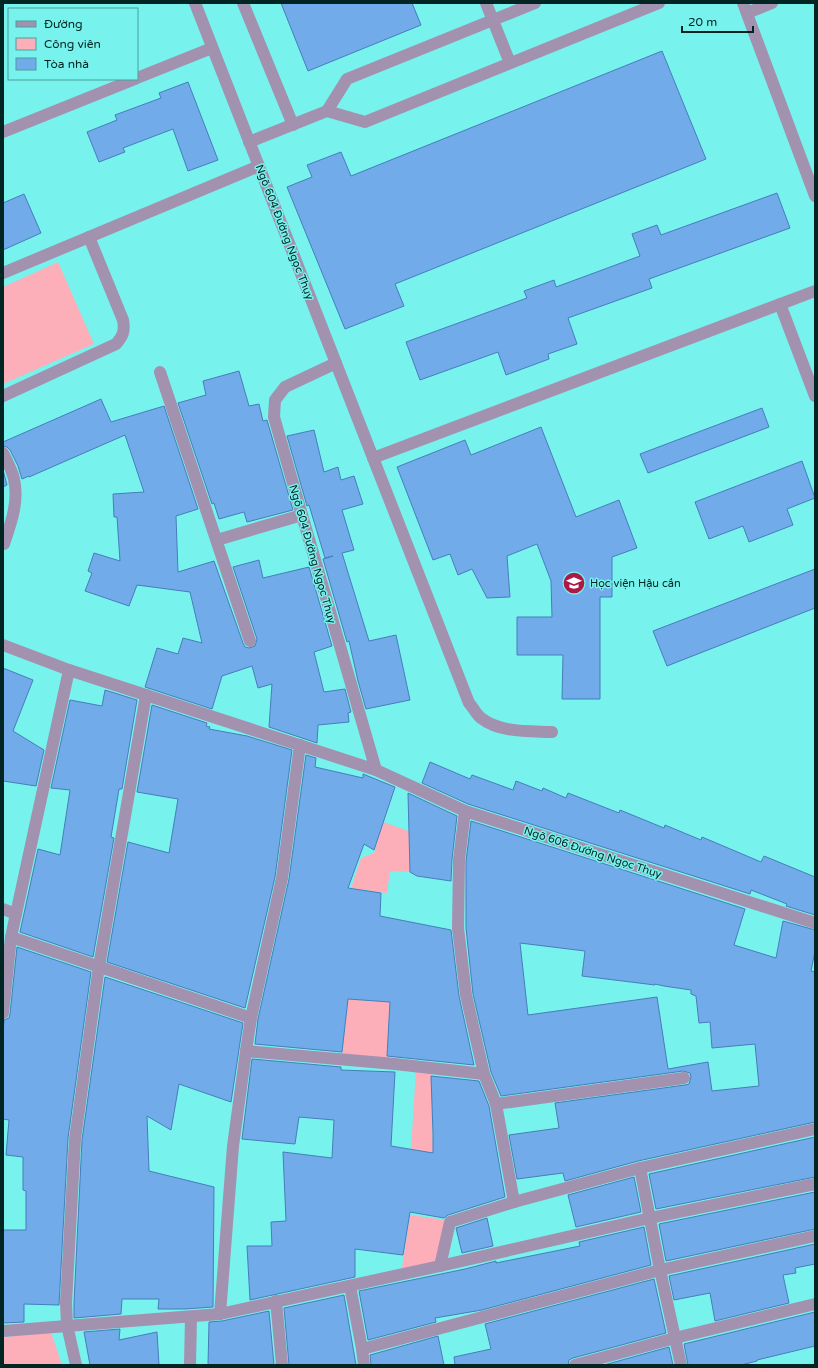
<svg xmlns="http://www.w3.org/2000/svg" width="818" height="1368" viewBox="0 0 818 1368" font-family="'Varela Round',sans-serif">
  <rect width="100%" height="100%" fill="#78f2ec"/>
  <g fill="#fdafb9">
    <path d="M58,262L94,344L3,384V287Z"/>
    <path d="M383,822L420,835L410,872L390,871L387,893L351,888L361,858L374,853Z"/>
    <path d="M348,999L390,1002L387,1060L342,1054Z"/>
    <path d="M416,1068L431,1069L433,1153L411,1150Z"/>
    <path d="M410,1215L446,1220L437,1266L401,1274Z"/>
    <path d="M50,1329L62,1365H3V1338Z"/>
  </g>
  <g fill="#71abea" stroke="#457eba" fill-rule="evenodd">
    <path d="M281,3H412L421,25L308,71Z"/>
    <path d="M662,51L706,159L395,284L404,306L345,329L287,187L312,177L307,165L341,152L351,176Z"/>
    <path d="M188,82L218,160L188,171L173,129L123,148L125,152L99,162L87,132L117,120L115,115L161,98L159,93Z"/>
    <path d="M777,193L790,228L649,279L652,288L568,318L577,344L548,354L549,359L506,375L498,352L420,380L406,342L527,298L524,291L554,280L556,287L640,256L632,234L657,225L661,235Z"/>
    <path d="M24,194L41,233L3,250V203Z"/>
    <path d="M239,371L249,406L259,404L263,421L267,420L293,510L247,522L244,512L219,519L214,503L212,504L178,403L206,395L203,381Z"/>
    <path d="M101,399L111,422L164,406L198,509L176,516L178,572L214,561L243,643L245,647L249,648L255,646L257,639L233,567L259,560L263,578L309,567L332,646L314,652L324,692L345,689L351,712L348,713L349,722L318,725L317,743L269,727L272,684L258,688L252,666L222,676L212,709L145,687L157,648L178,654L183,638L202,643L190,592L137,585L129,606L85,591L92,573L88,571L94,553L120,561L117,517H114L113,494L144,492L125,435L29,477V476L22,479L18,466L10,450L7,447L3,446V442Z"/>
    <path d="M762,408L769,427L648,473L640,454Z"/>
    <path d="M541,427L576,517L619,500L637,548L612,557V597H600V699H562L563,655H517V617H552L551,581L537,544L507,556L510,597L487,598L472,569L458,575L450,554L433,560L397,467L465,440L471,455Z"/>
    <path d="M314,430L324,472L338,467L341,480L354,476L363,504L342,510L354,550L342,553L369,641L396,635L410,700L366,709L358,681L349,641L347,642L323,559L333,556L325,558L309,505L307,506L287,436Z"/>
    <path d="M802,461L815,498L787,509L793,525L749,542L743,526L709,539L695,502Z"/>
    <path d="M3,470L7,485L3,487Z"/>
    <path d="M815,569V608L667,666L653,631Z"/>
    <path d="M3,668L33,680L13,731L44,750L36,786L3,781Z"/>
    <path d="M105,690L137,700L122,789H119L111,837L114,838L93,957L20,932L38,849L60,855L70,790L51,788L70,700L102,706Z"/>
    <path d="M152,705L207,723L206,726L210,727L209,729L247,736L292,750L275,877L245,1008L107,962L128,842L169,853L178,799L137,792Z"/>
    <path d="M306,755L316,758L315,767L363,778V774L395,787L374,850L364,844L348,888L381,893L380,916L451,930L459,996L474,1065L387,1056L390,1002L348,999L342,1052L255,1044L258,1019L289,879Z"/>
    <path d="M430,762L470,779L472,775L513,790L516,781L542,791L543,788L566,798L568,793L619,813L620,810L664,828L665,825L701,840L702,837L761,862L764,856L815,877V915L786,906L787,904L751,890L750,894L468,804L422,783Z"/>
    <path d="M408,793L457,816L452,859L451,881L417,876L410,872Z"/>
    <path d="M471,821L745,909L734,945L776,958L783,921L815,930V951L811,971L815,972V1122L638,1161L565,1181L563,1173L517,1179L509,1135L559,1128L555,1103L685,1085L689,1084L691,1077L690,1073L683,1071L501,1096L491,1072L473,994L466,928V861ZM520,943L585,951L582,976L655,985V984L664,986L691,990V994L696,996L699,1023L710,1022L712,1048L755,1044L759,1086L712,1091L708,1062L668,1069L657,997L528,1015Z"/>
    <path d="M17,947L91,972L68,1138L59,1305L24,1304V1322L3,1323V1230H26V1191L23,1190V1157L6,1155L9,1120L3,1119V1034L4,1020L9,1018L10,1014Z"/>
    <path d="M105,977L243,1023L231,1102L179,1084L171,1130L147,1116L149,1171L214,1187L213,1307L185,1309H158L159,1299H122L121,1314L74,1318V1303L82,1140Z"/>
    <path d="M252,1059L341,1067V1070L395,1072L391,1146L433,1153V1133L431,1076L479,1081L489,1106L505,1197L448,1215L444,1218L410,1212L403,1255L355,1249V1277L250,1300L247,1246H272L271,1222L286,1221L283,1152L332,1158L334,1120L299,1117L295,1144L242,1139Z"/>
    <path d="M815,1137V1177L656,1209L649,1174Z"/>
    <path d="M634,1177L641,1212L576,1227L568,1195Z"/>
    <path d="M815,1192V1229L666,1261L659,1224Z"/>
    <path d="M487,1218L493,1246L462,1253L456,1228Z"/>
    <path d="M644,1227L651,1265L482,1310L435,1318L436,1322L368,1340L359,1291L465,1269L496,1261V1263L580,1246L579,1242Z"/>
    <path d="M815,1244V1264L795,1268L796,1273L783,1275L789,1303L715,1321L710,1293L674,1300L669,1276Z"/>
    <path d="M654,1279L666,1333L573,1358L569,1360L568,1365H455L454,1357L491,1349L485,1324Z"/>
    <path d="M344,1295L356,1365H289L284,1308Z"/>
    <path d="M269,1311L274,1365H208L209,1322L222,1321Z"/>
    <path d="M815,1312V1346L757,1360V1361L741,1365H688L684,1344Z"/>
    <path d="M120,1329L119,1340L157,1332L159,1365H90L84,1332Z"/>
    <path d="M438,1336L444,1365H371L370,1355Z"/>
    <path d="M669,1347L673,1365H604Z"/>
  </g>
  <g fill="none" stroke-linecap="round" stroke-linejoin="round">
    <g stroke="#a391b0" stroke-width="12">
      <path d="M195,3L469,703C473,707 476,714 481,718C500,733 529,731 552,732"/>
      <path d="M243,3L293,125"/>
      <path d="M486,3L510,63"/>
      <path d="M743,3L815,196"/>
      <path d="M747,13L772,3"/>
      <path d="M137,78L212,48"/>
      <path d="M327,111L365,122L659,3"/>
      <path d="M3,132L135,79"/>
      <path d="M249,142L327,111L347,79L535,3"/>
      <path d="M3,273L259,166"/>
      <path d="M780,304L815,396"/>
      <path d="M160,372L250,641"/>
      <path d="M3,396L116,344C123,336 125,331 123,320L89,237"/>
      <path d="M3,453C7,461 12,470 14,479C19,502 11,523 4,544"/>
      <path d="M373,458L815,291"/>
      <path d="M217,540L302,515"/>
      <path d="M3,645L69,670L376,770L302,515L274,417L275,400L285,387L336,363"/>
      <path d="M376,770L465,811L815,923"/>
      <path d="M465,811L459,860L458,928L466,995L484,1074L496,1104L514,1202"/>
      <path d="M3,909L16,914"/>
      <path d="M11,937L251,1018"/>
      <path d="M3,1013L11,937L69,670"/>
      <path d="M246,1051L395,1064L484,1074"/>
      <path d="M496,1104L684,1078"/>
      <path d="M640,1168L660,1270L681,1365"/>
      <path d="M440,1266L450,1222L514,1202L640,1168L815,1129"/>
      <path d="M350,1286L362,1349L364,1365"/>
      <path d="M276,1301L282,1365"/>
      <path d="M220,1314L233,1146L246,1051L251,1018L282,878L300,745"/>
      <path d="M3,1331L220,1314L440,1266L650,1218L815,1184"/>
      <path d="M362,1349L660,1270L815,1236"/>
      <path d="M76,1365L67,1325L66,1303L75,1139L99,966L146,695"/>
      <path d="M190,1365L191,1317"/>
      <path d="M575,1365L675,1338L815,1304"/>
    </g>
  </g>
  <defs>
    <g id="university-disc" transform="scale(1.15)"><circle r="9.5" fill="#ad1946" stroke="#78f2ec"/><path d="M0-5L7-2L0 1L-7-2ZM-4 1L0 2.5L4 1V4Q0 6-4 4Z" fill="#fff"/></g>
  </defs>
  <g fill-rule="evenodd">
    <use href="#university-disc" x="574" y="583"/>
  </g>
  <g text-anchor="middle" stroke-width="3" stroke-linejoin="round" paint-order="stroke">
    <g font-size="11" fill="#002523" stroke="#78f2ec">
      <text transform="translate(285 232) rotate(69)" y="4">Ngõ 604 Đường Ngọc Thụy</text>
      <text transform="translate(313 554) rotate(74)" y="4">Ngõ 604 Đường Ngọc Thụy</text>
      <text transform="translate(593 852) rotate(18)" y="4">Ngõ 606 Đường Ngọc Thụy</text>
    </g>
    <g font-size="11" fill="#002523" stroke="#78f2ec" text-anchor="start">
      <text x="590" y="587">Học viện Hậu cần</text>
    </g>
  </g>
  <rect width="818" height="1368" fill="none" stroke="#002523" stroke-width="8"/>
  <rect x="8" y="8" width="130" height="72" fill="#78f2ec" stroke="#48a09c"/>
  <rect x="16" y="21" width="20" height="6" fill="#a391b0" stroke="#48a09c"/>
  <text x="44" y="28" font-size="12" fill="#002523">Đường</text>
  <rect x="16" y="38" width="20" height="12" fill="#fdafb9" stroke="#48a09c"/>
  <text x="44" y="48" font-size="12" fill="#002523">Công viên</text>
  <rect x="16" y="58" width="20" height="12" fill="#71abea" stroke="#48a09c"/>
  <text x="44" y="68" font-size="12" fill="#002523">Tòa nhà</text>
  <path d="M682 26v6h71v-6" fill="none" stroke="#002523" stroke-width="2"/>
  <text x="688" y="26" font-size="12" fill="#002523" stroke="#78f2ec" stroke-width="3" paint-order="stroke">20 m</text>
</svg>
